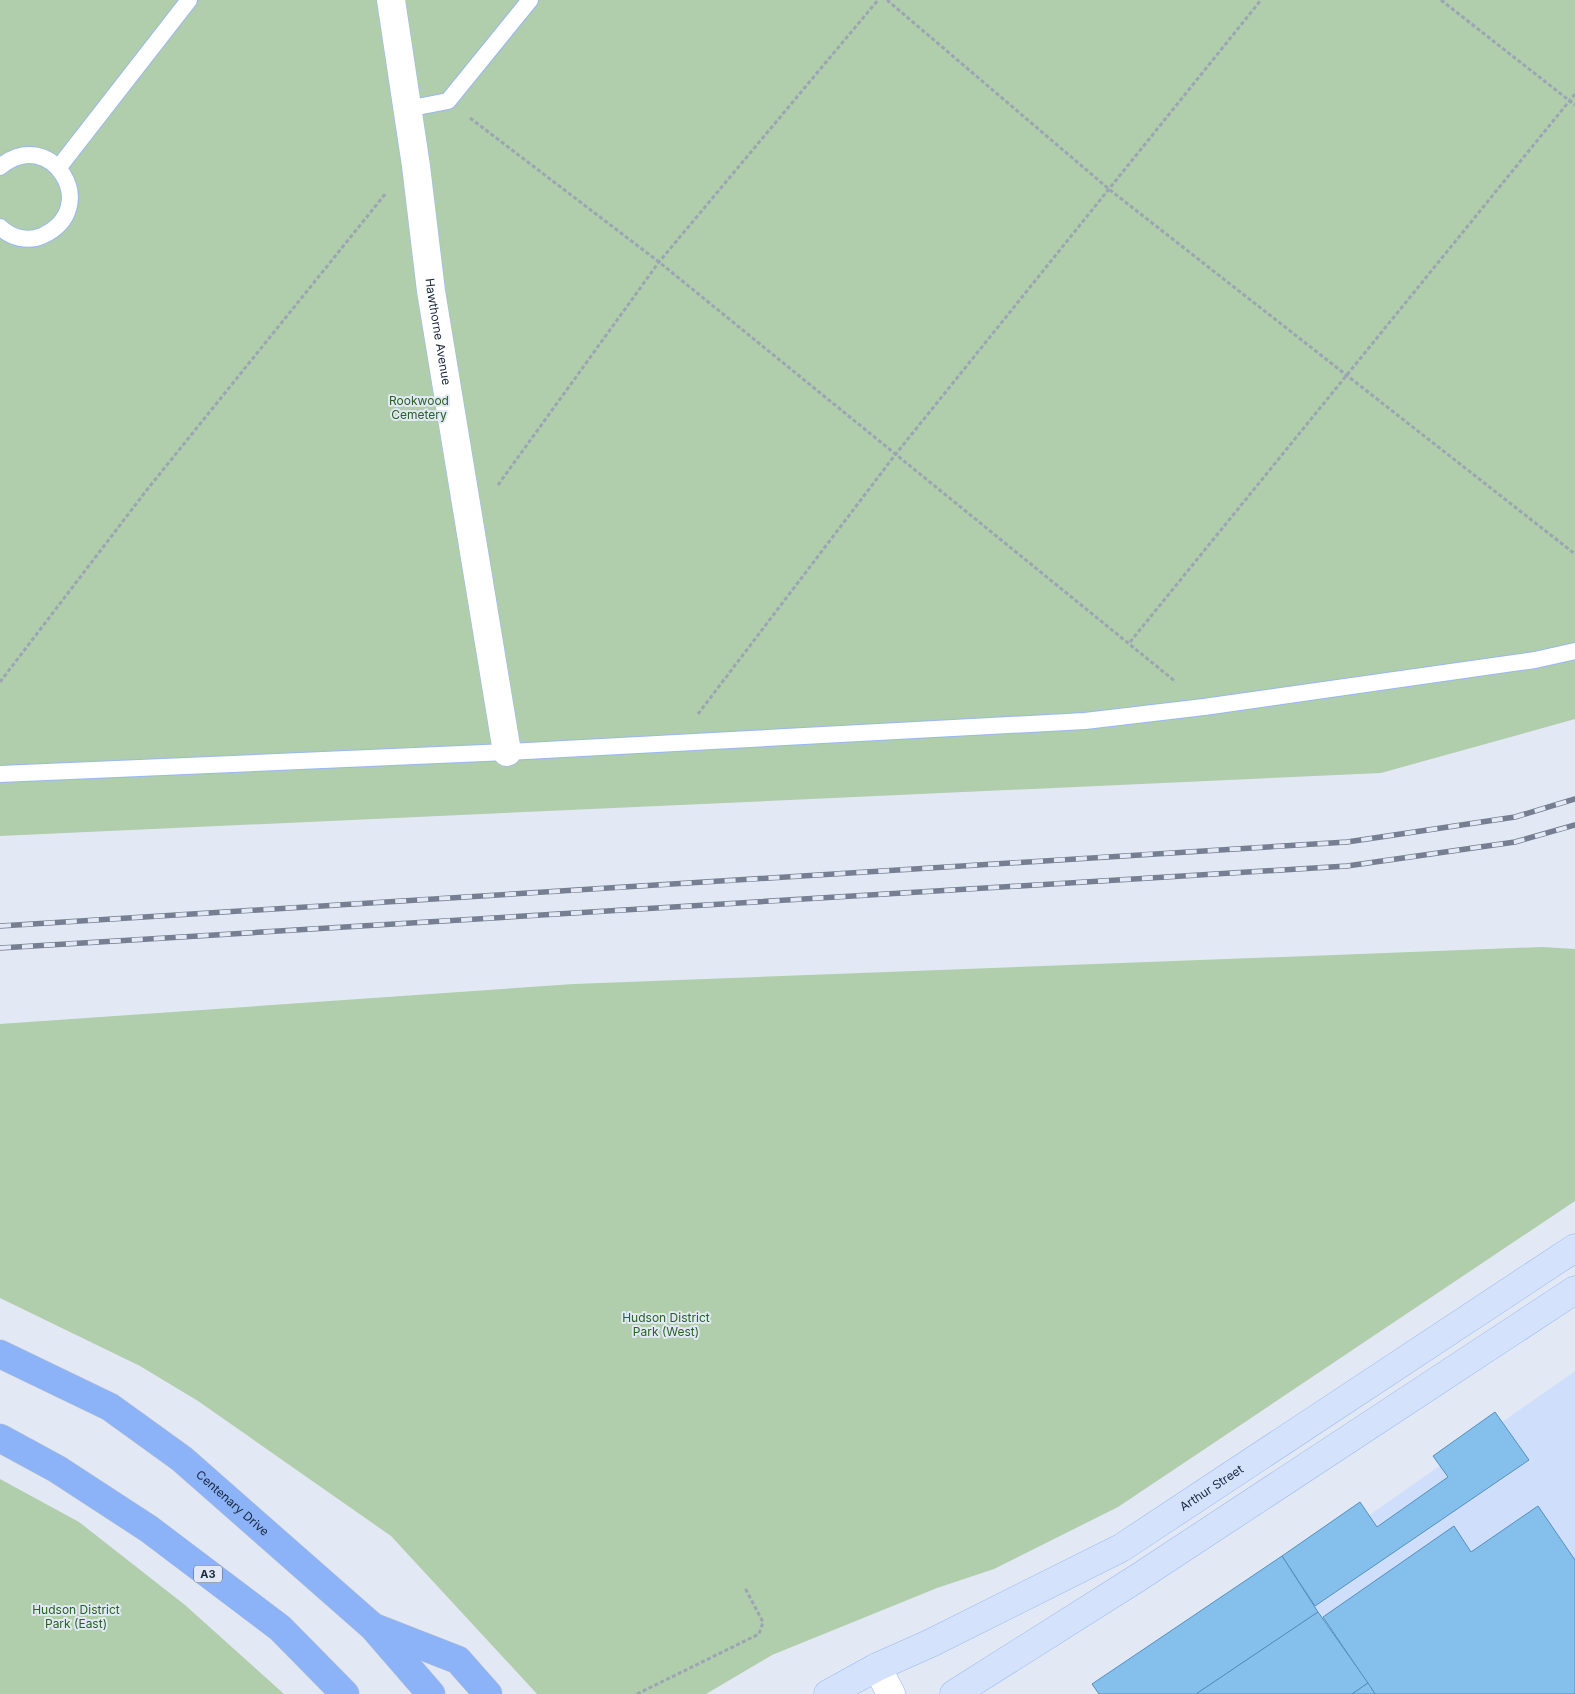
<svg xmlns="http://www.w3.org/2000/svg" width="1575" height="1694" viewBox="0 0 1575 1694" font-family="Inter,sans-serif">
  <rect width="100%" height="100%" fill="#e2e9f5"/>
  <path fill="#cfdefa" d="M1575,1371V1694H1114Z"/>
  <g fill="#b0cdac">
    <path d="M0,0H1575V719L1381,773L0,836Z"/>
    <path d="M1542,947L1575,949V1201L1118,1507L994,1569L937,1588L772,1655L706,1694H537L391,1536L198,1401L140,1366L0,1298V1024L574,984Z"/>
    <path d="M0,1479L79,1522L185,1605L284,1694H0Z"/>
  </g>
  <g fill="#85bfeb" stroke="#5490bd">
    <path d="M1495,1412L1529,1460L1315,1606L1282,1556L1360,1502L1377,1527L1448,1477L1433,1456Z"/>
    <path d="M1538,1506L1575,1560V1694H1375L1323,1617L1454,1526L1471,1552Z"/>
    <path d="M1282,1556L1318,1612L1196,1694H1099L1092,1684Z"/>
    <path d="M1318,1612L1368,1683L1352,1694H1196Z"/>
    <path d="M1368,1683L1375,1694H1352Z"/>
  </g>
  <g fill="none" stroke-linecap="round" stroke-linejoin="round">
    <g stroke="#98b8f3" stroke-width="18">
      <g id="service">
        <path d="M407,109L448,101L530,0"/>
        <path d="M0,167C50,124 104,208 42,236C28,242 11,238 0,227"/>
        <path d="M59,167L189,0"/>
        <path d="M0,774L507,752L1085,721L1204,707L1535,660L1575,651"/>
      </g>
    </g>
    <g stroke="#98b8f3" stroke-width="29">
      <g id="minor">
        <path id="s1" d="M391,0L416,166L431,291L507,752"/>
        <path d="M877,1667L891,1694"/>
      </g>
    </g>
    <g stroke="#98b8f3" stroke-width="29">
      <g id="secondary">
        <path id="s2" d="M828,1694L877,1667L931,1643L1121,1548L1575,1248"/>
        <path d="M954,1694L1136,1579L1575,1290"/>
      </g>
    </g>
    <g stroke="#c3c6cc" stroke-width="29">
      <g id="trunk">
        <path id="s3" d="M0,1354L110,1407L182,1459L373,1627L431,1694"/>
        <path d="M0,1438L57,1469L149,1529L280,1628L345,1694"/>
        <path d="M376,1628L458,1660L488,1694"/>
      </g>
    </g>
    <g stroke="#9ca5b4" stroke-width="3" stroke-dasharray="4 2.5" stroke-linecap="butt">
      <path d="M887,0L1110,190L1575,554"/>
      <path d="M1441,0L1575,105"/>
      <path d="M470,118L659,262L1176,682"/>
      <path d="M498,485L659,262L878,0"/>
      <path d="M1130,642L1575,94"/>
      <path d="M0,682L146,491L386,193"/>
      <path d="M698,714L895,455L1261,0"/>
      <path d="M637,1694L759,1634L763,1622L745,1588"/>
    </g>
    <use href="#service" stroke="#fff" stroke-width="16"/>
    <use href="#minor" stroke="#fff" stroke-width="28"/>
    <use href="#secondary" stroke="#d4e2fc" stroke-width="28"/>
    <use href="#trunk" stroke="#8cb2f8" stroke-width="28"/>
    <g stroke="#757f91" stroke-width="5.5">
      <g id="rail">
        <path d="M0,926L1347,842L1515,817L1575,799"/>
        <path d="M0,948L1347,866L1515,842L1575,825"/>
      </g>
    </g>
    <use href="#rail" stroke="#e2e9f5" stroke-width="4" stroke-dasharray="11" stroke-linecap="butt"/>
  </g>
  <g text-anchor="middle" stroke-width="4" stroke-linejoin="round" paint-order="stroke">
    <rect fill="#e2e9f5" stroke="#556073" stroke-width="1" x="194" y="1565.5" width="28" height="17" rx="4"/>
    <g font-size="11" font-weight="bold" fill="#18253b">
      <text x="208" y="1578">A3</text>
    </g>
    <g font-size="12" fill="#18253b" stroke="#e2e9f5">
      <text dy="4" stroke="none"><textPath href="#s1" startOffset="335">Hawthorne Avenue</textPath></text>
      <text dy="4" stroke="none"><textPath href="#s2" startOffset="436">Arthur Street</textPath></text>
      <text dy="4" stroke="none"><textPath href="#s3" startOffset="278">Centenary Drive</textPath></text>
    </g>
    <g font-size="12" fill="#256320" stroke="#e2e9f5">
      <text x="419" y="405">Rookwood<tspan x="419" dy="14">Cemetery</tspan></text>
      <text x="666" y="1322">Hudson District<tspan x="666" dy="14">Park (West)</tspan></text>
      <text x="76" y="1614">Hudson District<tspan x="76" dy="14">Park (East)</tspan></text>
    </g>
  </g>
</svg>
